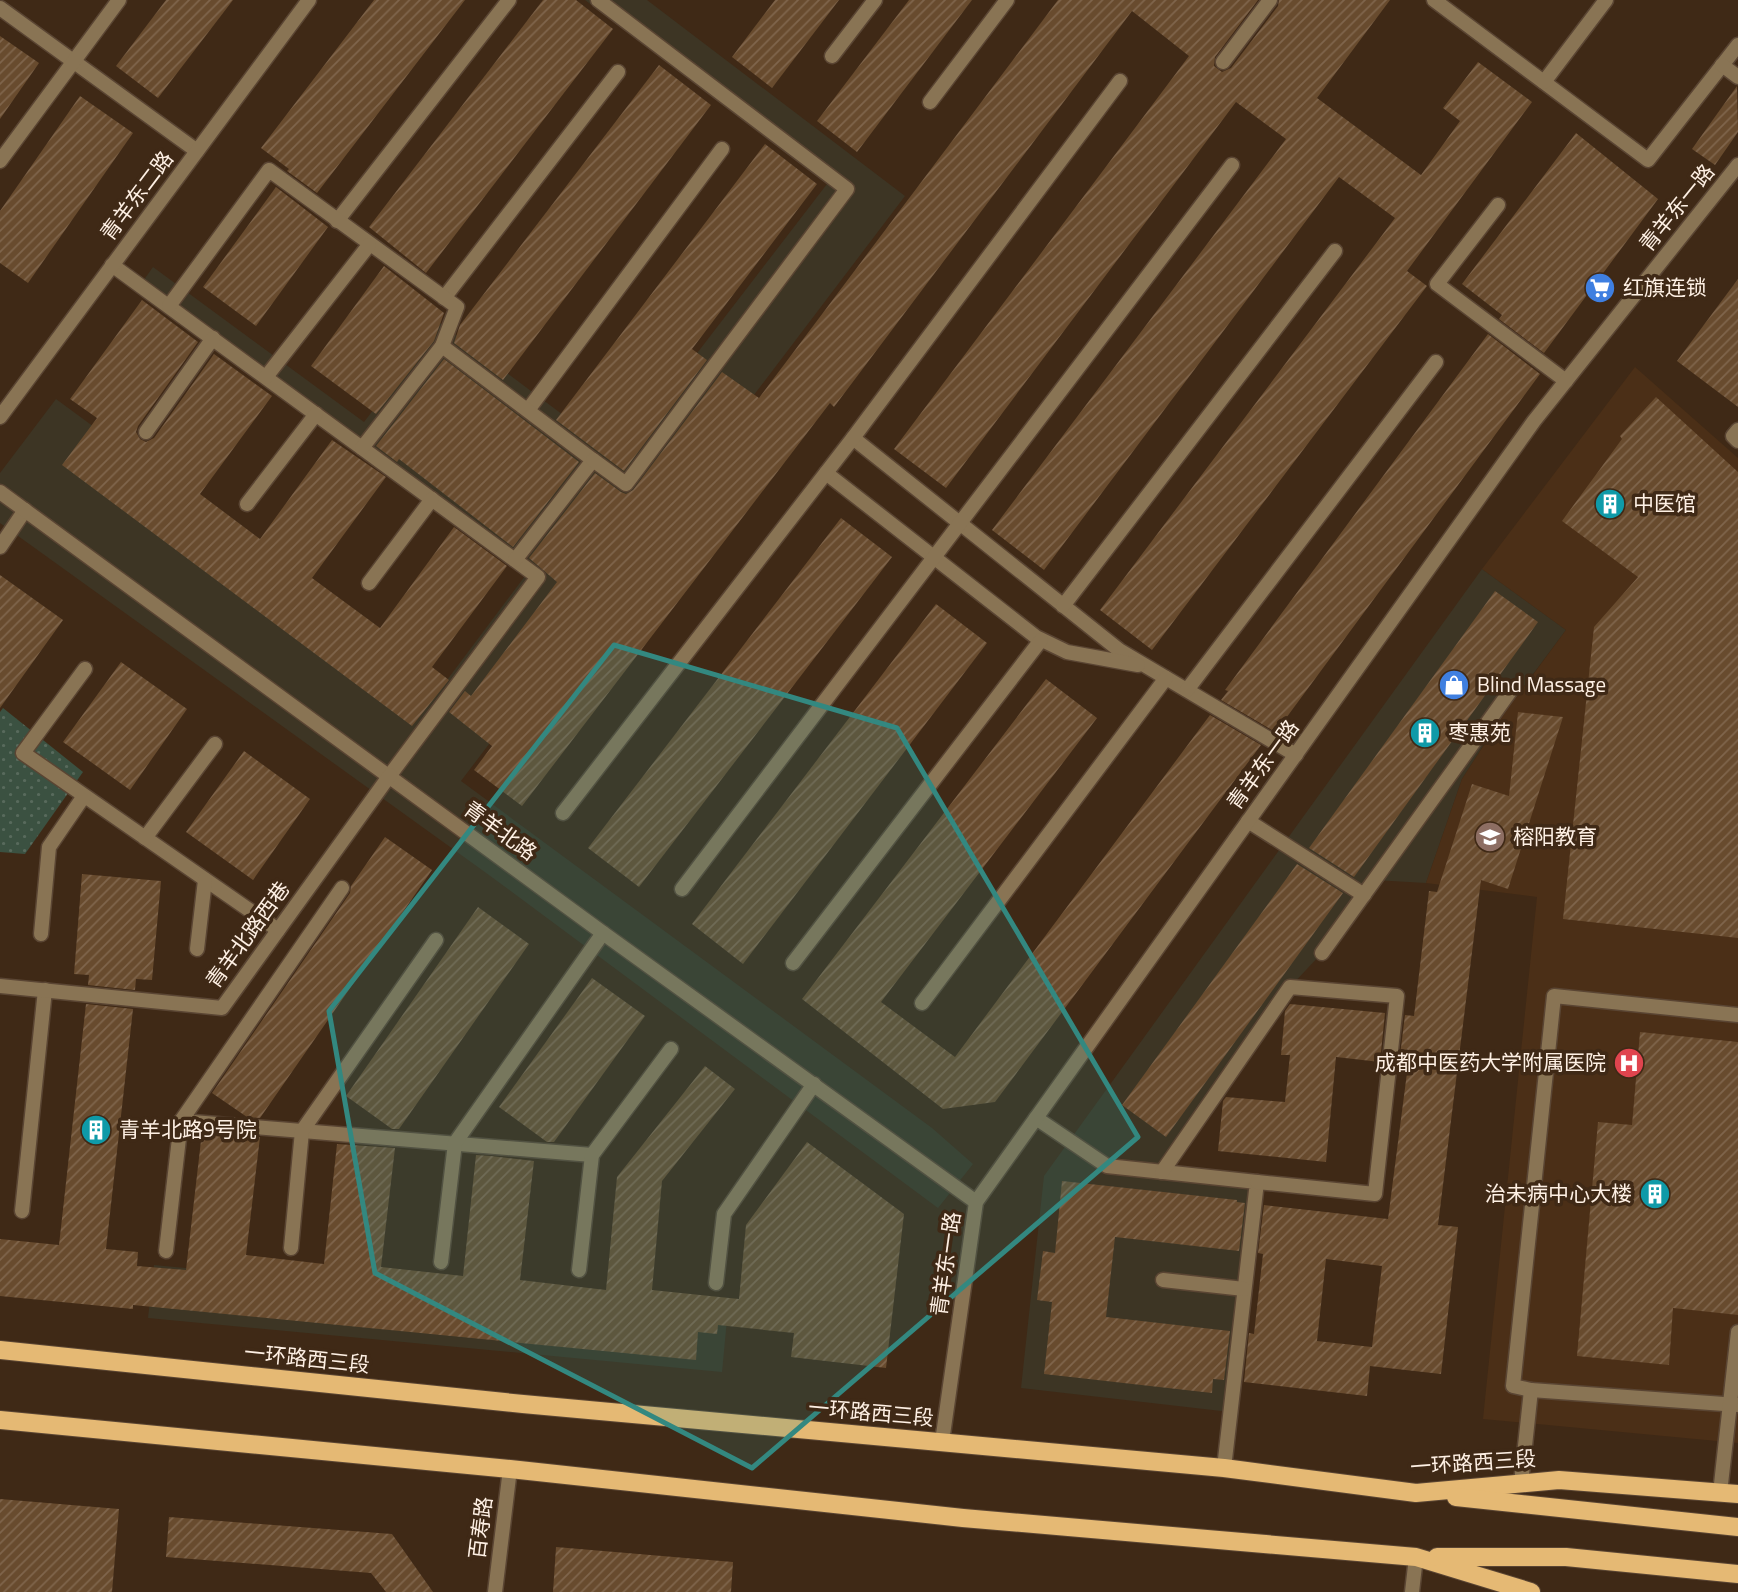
<svg xmlns="http://www.w3.org/2000/svg" width="1738" height="1592" viewBox="0 0 1738 1592" font-family="'Titillium Web','Noto Sans SC',sans-serif">
  <defs>
    <pattern id="garden-dots" width="8" height="8" patternUnits="userSpaceOnUse" patternTransform="scale(1.75)"><rect width="8" height="8" fill="#3b5141"/><path d="M2 2h.1M6 6h.1" fill="none" stroke="#586a5c" stroke-width="1.8" stroke-linecap="round"/></pattern>
    <pattern id="building-hatch" width="6" height="6" patternUnits="userSpaceOnUse" patternTransform="scale(1.75)"><rect width="6" height="6" fill="#684b2e"/><path d="M-1 1l2-2M0 6l6-6M5 7l2-2" fill="none" stroke="#7f654c"/></pattern>
  </defs>
  <rect width="100%" height="100%" fill="#3f2916"/>
  <g fill="#3d3524">
    <path d="M585,0H647L905,196L461,781L932,1128L973,1164L938,1208L489,875L0,523V473L56,399L444,684L525,576L136,291L153,267L364,422L440,323L618,456L827,184Z"/>
    <path d="M1482,569L1566,630L1504,713L1462,779L1426,883L1374,880L1322,953L1290,987L1163,1171L1257,1182L1230,1412L1021,1388L1044,1176Z"/>
    <path d="M154,1265L727,1319L722,1372L148,1318Z"/>
  </g>
  <path fill="#4b2f17" d="M1635,367L1738,458V1443L1483,1419L1537,897L1426,883L1462,779L1504,714L1566,630L1482,569Z"/>
  <path fill="url(#garden-dots)" d="M3,708L83,772L25,854L0,852V712Z"/>
  <g fill="url(#building-hatch)" fill-rule="evenodd">
    <path d="M166,0H233L158,98L116,66Z"/>
    <path d="M374,0H465L317,193L287,171L289,169L261,148Z"/>
    <path d="M543,0H576L613,29L426,273L369,227Z"/>
    <path d="M775,0H839L772,88L732,57Z"/>
    <path d="M909,0H972L857,152L817,121Z"/>
    <path d="M1058,0H1258L1215,57L1214,66L1222,72L1231,68L1278,6L1279,0H1390L1317,98L1421,175L1460,121L1443,108L1478,62L1532,102L1407,271L1427,286L1152,650L1100,610L1395,218L1339,177L1044,570L992,530L1286,139L1236,102L946,488L894,449L1189,56L1132,11L834,407L830,403L522,806L474,770L492,746L449,712L465,691L471,696L557,582L529,558L595,473L621,492L626,494L633,490L722,372L759,398Z"/>
    <path d="M0,36L39,63L0,119Z"/>
    <path d="M659,65L711,105L503,380L454,343L460,325Z"/>
    <path d="M1737,86L1738,132L1715,165L1692,149Z"/>
    <path d="M80,96L133,133L28,283L0,263V211Z"/>
    <path d="M1576,133L1658,199L1544,353L1499,319L1502,315L1462,284Z"/>
    <path d="M765,144L817,184L692,349L707,360L624,471L556,420Z"/>
    <path d="M276,187L328,227L256,326L203,287Z"/>
    <path d="M384,266L444,313L434,341L376,414L311,366Z"/>
    <path d="M1738,279V407L1677,361Z"/>
    <path d="M142,300L198,342L138,426L136,432L140,439L146,442L154,438L214,354L272,396L200,494L260,539L332,440L386,477L312,578L380,628L454,527L507,566L432,667L449,680L412,726L62,465L97,418L70,399Z"/>
    <path d="M1488,334L1540,374L1278,729L1275,726L1272,730L1221,700L1228,691L1225,690Z"/>
    <path d="M444,359L579,462L513,547L399,459L397,462L376,446Z"/>
    <path d="M1656,397L1738,472V938L1563,919L1594,627L1638,577L1562,521L1622,439L1620,436Z"/>
    <path d="M841,518L892,557L639,887L588,848Z"/>
    <path d="M0,575L63,620L0,708Z"/>
    <path d="M1495,591L1538,622L1354,877L1309,848Z"/>
    <path d="M936,604L987,643L743,964L692,924Z"/>
    <path d="M121,662L187,709L130,790L63,742Z"/>
    <path d="M1046,679L1097,718L881,1002L955,1057L1210,715L1261,745L995,1102L943,1109L802,999Z"/>
    <path d="M1518,712L1563,717L1508,889L1481,880L1438,1225L1458,1227L1441,1374L1370,1366L1367,1396L1244,1382L1249,1333L1254,1334L1263,1254L1258,1253L1264,1205L1388,1219L1408,1065L1399,1064L1405,1015L1414,1016L1429,891L1437,892L1472,784L1509,796ZM1326,1259L1382,1266L1372,1347L1317,1341Z"/>
    <path d="M244,751L310,799L253,880L186,832Z"/>
    <path d="M385,837L432,870L260,1118L247,1117L212,1093L350,893L351,886Z"/>
    <path d="M1297,864L1343,893L1166,1137L1122,1105Z"/>
    <path d="M82,874L161,881L152,980L136,979L135,990L88,985L89,975L74,974Z"/>
    <path d="M478,907L529,944L399,1129H392L346,1096Z"/>
    <path d="M592,978L645,1016L554,1142H547L499,1107Z"/>
    <path d="M86,1004L133,1009L106,1249L138,1252L137,1266L186,1270L202,1132L260,1137L246,1255L324,1264L337,1144L395,1148L381,1267L463,1276L476,1155L491,1156L534,1161L520,1280L606,1290L617,1177L705,1066L735,1089L662,1181L652,1290L739,1299L746,1225L807,1142L904,1214L886,1368L791,1357L794,1333L718,1325L717,1334L698,1332L696,1360L133,1305V1309L0,1296V1239L59,1245Z"/>
    <path d="M1290,1004L1385,1013L1380,1062L1336,1057L1326,1162L1218,1151L1223,1101L1226,1097L1285,1102L1290,1055H1281L1285,1011Z"/>
    <path d="M1640,1032L1738,1042V1315L1673,1308L1669,1365L1577,1356L1598,1122L1632,1125Z"/>
    <path d="M1062,1181L1237,1200V1202L1245,1203L1239,1251L1115,1237L1106,1317L1230,1331L1224,1380L1213,1379L1212,1393L1044,1374L1052,1302L1037,1300L1043,1251L1055,1253Z"/>
    <path d="M0,1499L119,1509L112,1592H0Z"/>
    <path d="M169,1517L392,1534L433,1592H386L371,1573L166,1557Z"/>
    <path d="M556,1547L733,1562L731,1592H553Z"/>
  </g>
  <g fill="none" stroke-linecap="round" stroke-linejoin="round">
    <g stroke="#5a4533" stroke-width="17">
      <g id="service">
        <path d="M1434,0L1648,160L1738,45"/>
        <path d="M0,8L197,151"/>
        <path d="M832,56L875,0"/>
        <path d="M1223,62L1270,0"/>
        <path d="M1722,65L1738,77"/>
        <path d="M1544,82L1606,0"/>
        <path d="M930,102L1007,0"/>
        <path d="M0,161L119,0"/>
        <path d="M1498,205L1437,284L1566,381"/>
        <path d="M337,221L509,0"/>
        <path d="M112,265L538,577L390,775"/>
        <path d="M444,298L618,72"/>
        <path d="M169,306L269,170L457,307L442,346"/>
        <path d="M266,377L369,245"/>
        <path d="M528,410L722,149"/>
        <path d="M1738,430L1733,436L1738,441"/>
        <path d="M146,432L213,338"/>
        <path d="M853,438L1119,650L1296,755"/>
        <path d="M362,448L442,346L593,460L515,560"/>
        <path d="M593,460L626,484L847,189L598,0"/>
        <path d="M826,473L1036,637L1067,652L1138,665"/>
        <path d="M247,504L316,414"/>
        <path d="M0,547L25,510"/>
        <path d="M369,583L432,499"/>
        <path d="M1063,606L1335,251"/>
        <path d="M85,669L23,753L278,930"/>
        <path d="M1187,690L1436,362"/>
        <path d="M563,813L853,438L1120,81"/>
        <path d="M1248,821L1364,895"/>
        <path d="M145,838L215,744"/>
        <path d="M342,888L181,1121L592,1155"/>
        <path d="M682,889L1232,165"/>
        <path d="M41,934L49,847L84,796"/>
        <path d="M197,949L205,880"/>
        <path d="M1322,953L1511,690"/>
        <path d="M793,963L1041,640"/>
        <path d="M922,1003L1166,678"/>
        <path d="M1036,1118L1107,1166L1257,1182L1224,1468"/>
        <path d="M1162,1172L1290,987L1397,996L1375,1194L1257,1182"/>
        <path d="M22,1211L45,990"/>
        <path d="M291,1248L302,1131L436,940"/>
        <path d="M166,1251L181,1121"/>
        <path d="M441,1262L455,1143L603,933"/>
        <path d="M579,1270L592,1155L671,1049"/>
        <path d="M1163,1280L1244,1289"/>
        <path d="M716,1283L724,1214L814,1084"/>
        <path d="M1531,1390L1513,1386L1554,996L1738,1015"/>
        <path d="M1521,1483L1531,1390L1738,1405"/>
        <path d="M1720,1493L1738,1332"/>
        <path d="M1412,1592L1416,1557"/>
      </g>
    </g>
    <g stroke="#5a4533" stroke-width="17">
      <g id="minor">
        <path d="M0,417L309,0"/>
        <path d="M0,492L603,933L976,1202"/>
        <path d="M0,986L222,1008L390,775"/>
        <path d="M942,1442L976,1202L1534,421L1738,165"/>
        <path d="M495,1592L510,1469"/>
      </g>
    </g>
    <g stroke="#5a4533" stroke-width="20">
      <g id="primary">
        <path d="M0,1350L523,1404L1224,1468L1416,1493L1559,1480L1738,1494"/>
        <path d="M0,1420L510,1469L963,1518L1416,1557L1531,1592"/>
        <path d="M1456,1497L1738,1527"/>
        <path d="M1437,1557H1566L1738,1574"/>
      </g>
    </g>
    <use href="#service" stroke="#897454" stroke-width="14"/>
    <use href="#minor" stroke="#897454" stroke-width="14"/>
    <use href="#primary" stroke="#e5b974" stroke-width="18"/>
  </g>
  <path fill="#338880" fill-opacity="0.2" stroke="#338880" stroke-width="5" stroke-linejoin="round" d="M614,645L897,728L1138,1137L752,1468L375,1273L329,1011Z"/>
  <defs>
    <g id="supermarket-disc" transform="scale(1.575)"><circle r="9.5" fill="#3f7fe0" stroke="#3f2916"/><path d="M-6-5.5h2.5l.6 2H6L4.5 2H-2.5L-4.4-4H-6ZM-1.5 3.2a1.3 1.3 0 1 0 .1 0ZM3 3.2a1.3 1.3 0 1 0 .1 0Z" fill="#fff"/></g>
    <g id="building-disc" transform="scale(1.575)"><circle r="9.5" fill="#0f9aa8" stroke="#3f2916"/><path d="M-4-6H4V6H1V3H-1V6H-4ZM-2.5-4.3h1.7v1.8h-1.7ZM.8-4.3h1.7v1.8H.8ZM-2.5-1h1.7V.8h-1.7ZM.8-1h1.7V.8H.8Z" fill="#fff"/></g>
    <g id="shop-disc" transform="scale(1.575)"><circle r="9.5" fill="#3f7fe0" stroke="#3f2916"/><path d="M-5-2.5h2.3a2.7 3.5 0 0 1 5.4 0H5L5.5 6h-11ZM-1.5-2.5h3a1.5 2.3 0 0 0-3 0Z" fill="#fff"/></g>
    <g id="school-disc" transform="scale(1.575)"><circle r="9.5" fill="#8d6e63" stroke="#3f2916"/><path d="M0-5L7-2L0 1L-7-2ZM-4 1L0 2.5L4 1V4Q0 6-4 4Z" fill="#fff"/></g>
    <g id="hospital-disc" transform="scale(1.575)"><circle r="9.5" fill="#e0444e" stroke="#3f2916"/><path d="M-5-5h3v3.5h4V-5h3V5h-3V1.5h-4V5h-3Z" fill="#fff"/></g>
  </defs>
  <g fill-rule="evenodd">
    <use href="#supermarket-disc" x="1600" y="288"/>
    <use href="#building-disc" x="1610" y="504"/>
    <use href="#shop-disc" x="1454" y="685"/>
    <use href="#building-disc" x="1425" y="733"/>
    <use href="#school-disc" x="1490" y="837"/>
    <use href="#hospital-disc" x="1629" y="1063"/>
    <use href="#building-disc" x="96" y="1130"/>
    <use href="#building-disc" x="1655" y="1194"/>
  </g>
  <g text-anchor="middle" stroke-width="7" stroke-linejoin="round" paint-order="stroke">
    <g font-size="21" fill="#fef0e4" stroke="#3f2916">
      <text transform="translate(137 196) rotate(-53)" y="7">青羊东二路</text>
      <text transform="translate(1677 208) rotate(-51)" y="7">青羊东一路</text>
      <text transform="translate(1263 765) rotate(-54)" y="7">青羊东一路</text>
      <text transform="translate(500 831) rotate(36)" y="7">青羊北路</text>
      <text transform="translate(248 935) rotate(-54)" y="7">青羊北路西巷</text>
      <text transform="translate(946 1264) rotate(-82)" y="7">青羊东一路</text>
      <text transform="translate(307 1359) rotate(6)" y="7">一环路西三段</text>
      <text transform="translate(871 1413) rotate(5)" y="7">一环路西三段</text>
      <text transform="translate(1473 1463) rotate(-4)" y="7">一环路西三段</text>
      <text transform="translate(481 1528) rotate(-83)" y="7">百寿路</text>
    </g>
    <g font-size="21" fill="#fef0e4" stroke="#3f2916" text-anchor="start">
      <text x="1623" y="295">红旗连锁</text>
      <text x="1633" y="511">中医馆</text>
      <text x="1477" y="692">Blind Massage</text>
      <text x="1448" y="740">枣惠苑</text>
      <text x="1513" y="844">榕阳教育</text>
      <text x="1606" y="1070" text-anchor="end">成都中医药大学附属医院</text>
      <text x="119" y="1137">青羊北路9号院</text>
      <text x="1632" y="1201" text-anchor="end">治未病中心大楼</text>
    </g>
  </g>
</svg>
